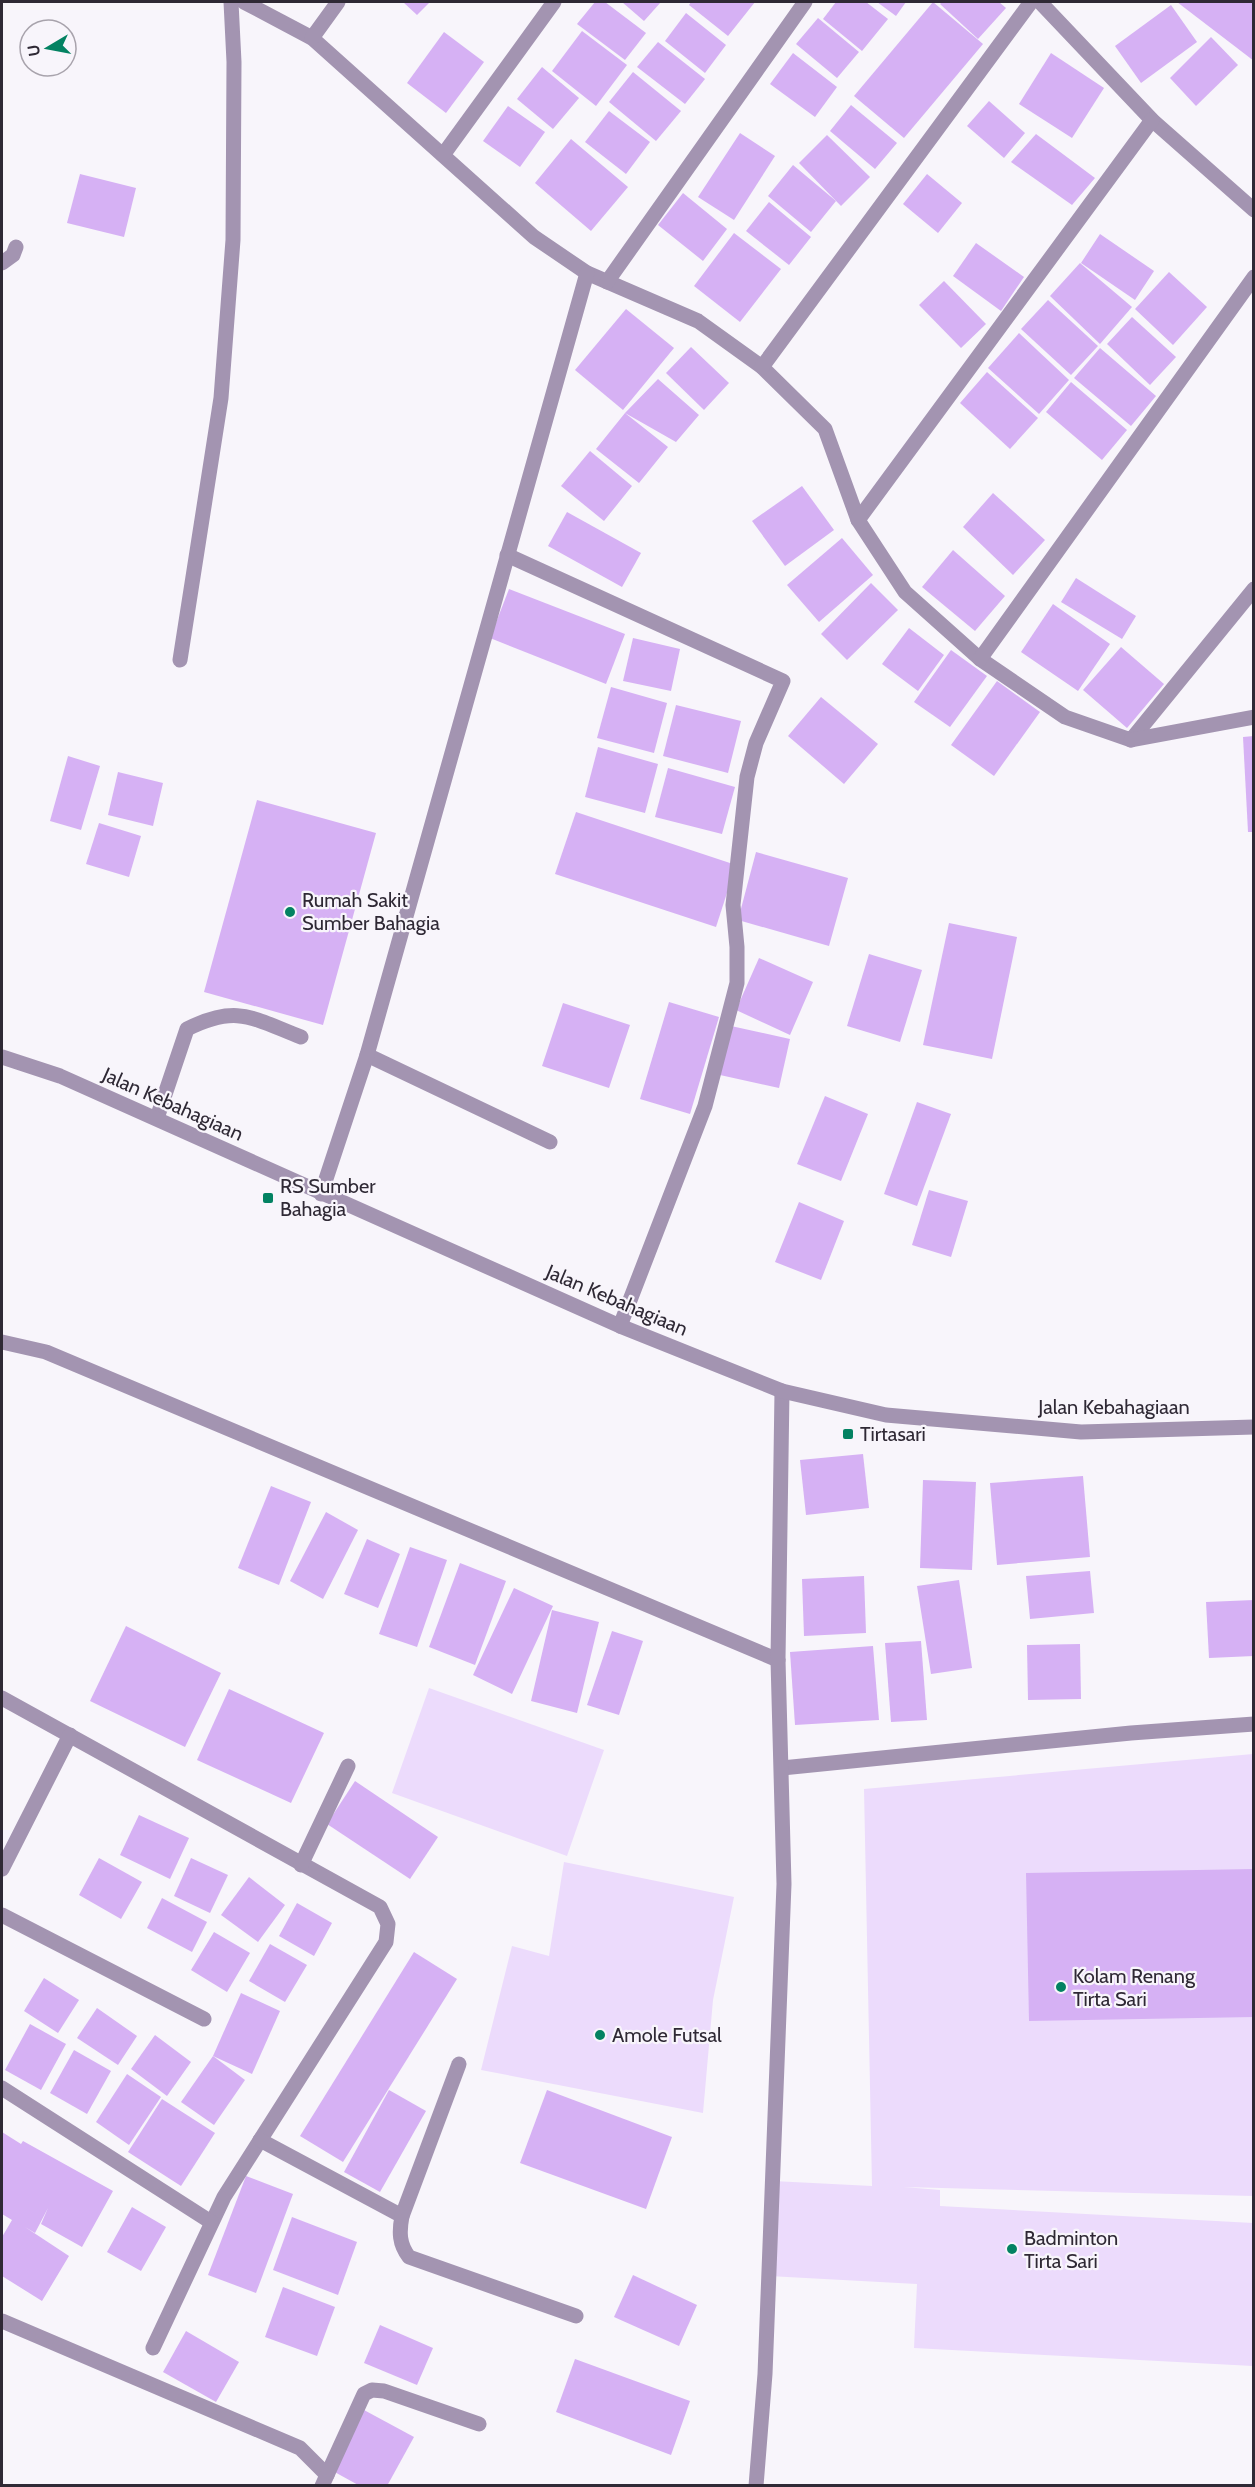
<svg xmlns="http://www.w3.org/2000/svg" width="1255" height="2487" viewBox="0 0 1255 2487" font-family="Cabin,sans-serif">
  <rect width="100%" height="100%" fill="#f8f5fb"/>
  <g fill="#ecdbfc">
    <path d="M429,1688L604,1750L567,1856L392,1793Z"/>
    <path d="M1253,1754V2196L904,2187L940,2190V2206L1253,2223V2366L914,2348L917,2284L769,2276L773,2181L872,2186L864,1789Z"/>
    <path d="M564,1862L734,1897L713,2000L703,2113L481,2070L512,1946L549,1956Z"/>
  </g>
  <g fill="#d6b1f4">
    <path d="M403,2H430L417,15Z"/>
    <path d="M595,2H605L646,33L625,60L577,24Z"/>
    <path d="M622,2H661L644,21Z"/>
    <path d="M691,2H755L728,36L689,5Z"/>
    <path d="M836,2H866L888,19L862,51L823,19Z"/>
    <path d="M877,2H906L896,16Z"/>
    <path d="M933,2L983,44L904,138L854,96Z"/>
    <path d="M942,2H999L1006,8L978,39L940,4Z"/>
    <path d="M1177,2H1254V61Z"/>
    <path d="M1171,5L1197,42L1141,83L1115,46Z"/>
    <path d="M686,13L726,45L705,73L665,41Z"/>
    <path d="M818,18L859,52L837,78L796,44Z"/>
    <path d="M582,31L627,65L596,106L552,71Z"/>
    <path d="M444,32L484,62L446,113L407,83Z"/>
    <path d="M1211,37L1238,65L1196,106L1170,78Z"/>
    <path d="M658,42L705,79L685,104L637,67Z"/>
    <path d="M793,53L837,87L815,117L770,84Z"/>
    <path d="M1051,53L1104,88L1072,138L1019,104Z"/>
    <path d="M542,67L579,98L553,129L517,99Z"/>
    <path d="M633,72L681,111L656,141L609,102Z"/>
    <path d="M989,101L1025,133L1004,158L967,126Z"/>
    <path d="M851,105L897,143L875,169L830,131Z"/>
    <path d="M508,106L545,132L520,167L483,141Z"/>
    <path d="M609,111L650,142L626,174L585,142Z"/>
    <path d="M740,133L775,156L734,220L698,197Z"/>
    <path d="M1036,134L1095,178L1072,205L1011,162Z"/>
    <path d="M827,135L870,177L841,206L799,163Z"/>
    <path d="M571,139L628,187L591,231L535,183Z"/>
    <path d="M793,165L836,201L811,232L768,196Z"/>
    <path d="M80,174L136,188L124,237L67,223Z"/>
    <path d="M927,174L962,203L938,233L903,204Z"/>
    <path d="M683,193L727,229L703,261L658,225Z"/>
    <path d="M769,202L811,237L789,265L746,231Z"/>
    <path d="M734,233L781,269L740,322L694,286Z"/>
    <path d="M1100,234L1154,271L1135,300L1081,263Z"/>
    <path d="M976,243L1024,277L1001,311L953,276Z"/>
    <path d="M1080,263L1132,307L1100,344L1050,296Z"/>
    <path d="M1169,272L1207,307L1173,345L1135,309Z"/>
    <path d="M944,281L986,324L961,348L919,305Z"/>
    <path d="M1048,300L1098,346L1071,375L1021,329Z"/>
    <path d="M626,309L674,348L623,410L575,370Z"/>
    <path d="M1132,317L1176,357L1150,385L1107,344Z"/>
    <path d="M1019,333L1069,380L1039,414L988,368Z"/>
    <path d="M691,347L729,383L704,410L666,373Z"/>
    <path d="M1100,348L1156,396L1131,426L1074,378Z"/>
    <path d="M987,372L1038,418L1010,449L960,403Z"/>
    <path d="M658,379L699,415L676,442L625,413L668,447L639,483L596,449L625,413Z"/>
    <path d="M1071,382L1127,430L1102,460L1046,412Z"/>
    <path d="M590,451L632,486L604,521L561,486Z"/>
    <path d="M802,486L834,530L785,566L752,521Z"/>
    <path d="M993,493L1045,540L1013,575L963,527Z"/>
    <path d="M567,512L641,553L622,587L548,546Z"/>
    <path d="M842,538L873,575L819,622L787,585Z"/>
    <path d="M953,550L1005,596L975,631L922,587Z"/>
    <path d="M1076,578L1136,616L1122,639L1061,602Z"/>
    <path d="M871,583L898,610L847,660L821,634Z"/>
    <path d="M509,589L625,634L606,684L490,638Z"/>
    <path d="M1053,604L1110,644L1078,691L1021,652Z"/>
    <path d="M909,628L944,655L918,691L882,664Z"/>
    <path d="M633,638L680,649L671,691L623,681Z"/>
    <path d="M1121,647L1164,684L1127,728L1083,690Z"/>
    <path d="M951,650L987,676L950,727L914,702Z"/>
    <path d="M997,681L1040,712L994,776L951,745Z"/>
    <path d="M611,687L667,703L654,753L597,738Z"/>
    <path d="M821,697L878,744L844,784L788,736Z"/>
    <path d="M676,705L741,721L728,773L663,756Z"/>
    <path d="M1254,736V832H1248L1243,737Z"/>
    <path d="M598,747L658,764L645,813L585,797Z"/>
    <path d="M68,756L100,766L81,830L50,821Z"/>
    <path d="M668,768L735,787L722,834L655,817Z"/>
    <path d="M118,772L163,783L153,826L108,815Z"/>
    <path d="M257,800L376,833L323,1025L204,992Z"/>
    <path d="M576,812L736,865L716,927L555,874Z"/>
    <path d="M99,823L141,836L129,877L86,864Z"/>
    <path d="M756,852L848,878L829,946L738,920Z"/>
    <path d="M949,923L1017,937L992,1059L923,1045Z"/>
    <path d="M869,954L922,970L900,1042L847,1026Z"/>
    <path d="M759,958L813,982L790,1035L736,1010Z"/>
    <path d="M669,1002L719,1017L690,1114L640,1099Z"/>
    <path d="M563,1003L630,1025L609,1088L542,1066Z"/>
    <path d="M731,1026L790,1039L779,1088L720,1075Z"/>
    <path d="M825,1096L868,1114L841,1181L797,1164Z"/>
    <path d="M917,1102L951,1114L917,1206L884,1194Z"/>
    <path d="M929,1190L968,1201L951,1257L912,1245Z"/>
    <path d="M799,1202L844,1221L821,1280L775,1262Z"/>
    <path d="M863,1454L869,1508L806,1515L800,1460Z"/>
    <path d="M1083,1476L1090,1557L997,1565L990,1483Z"/>
    <path d="M923,1480L976,1482L972,1570L920,1568Z"/>
    <path d="M271,1486L311,1502L279,1585L238,1568Z"/>
    <path d="M326,1512L358,1530L323,1599L290,1581Z"/>
    <path d="M367,1539L400,1554L378,1608L344,1594Z"/>
    <path d="M410,1547L447,1560L417,1647L379,1634Z"/>
    <path d="M460,1563L506,1581L475,1665L429,1647Z"/>
    <path d="M1090,1571L1094,1613L1030,1619L1026,1576Z"/>
    <path d="M864,1576L866,1633L804,1636L802,1579Z"/>
    <path d="M959,1580L972,1668L931,1674L917,1586Z"/>
    <path d="M514,1588L553,1606L512,1694L473,1675Z"/>
    <path d="M1254,1600V1656L1209,1658L1206,1602Z"/>
    <path d="M552,1610L599,1622L577,1713L531,1701Z"/>
    <path d="M126,1626L221,1673L185,1747L90,1701Z"/>
    <path d="M612,1631L643,1641L619,1715L587,1705Z"/>
    <path d="M921,1641L927,1720L891,1722L885,1643Z"/>
    <path d="M1080,1644L1081,1699L1028,1700L1027,1645Z"/>
    <path d="M873,1646L879,1720L795,1725L790,1652Z"/>
    <path d="M229,1689L324,1733L291,1803L197,1760Z"/>
    <path d="M355,1781L438,1837L410,1879L327,1824Z"/>
    <path d="M139,1815L189,1838L170,1879L120,1855Z"/>
    <path d="M99,1858L142,1882L121,1919L79,1895Z"/>
    <path d="M191,1858L228,1875L210,1913L174,1896Z"/>
    <path d="M1254,1869V2017L1029,2021L1026,1873Z"/>
    <path d="M249,1877L285,1905L258,1942L221,1915Z"/>
    <path d="M162,1898L207,1922L192,1952L147,1928Z"/>
    <path d="M297,1903L332,1923L314,1956L279,1936Z"/>
    <path d="M214,1932L250,1953L227,1992L191,1970Z"/>
    <path d="M270,1944L307,1965L285,2002L249,1981Z"/>
    <path d="M414,1952L457,1979L343,2162L300,2136Z"/>
    <path d="M44,1978L79,2000L58,2033L24,2011Z"/>
    <path d="M241,1993L280,2011L252,2074L213,2056Z"/>
    <path d="M97,2008L137,2036L118,2065L77,2038Z"/>
    <path d="M30,2024L66,2044L41,2090L5,2070Z"/>
    <path d="M155,2035L191,2062L167,2096L131,2069Z"/>
    <path d="M74,2050L111,2071L87,2114L50,2093Z"/>
    <path d="M213,2056L245,2080L214,2125L181,2102Z"/>
    <path d="M127,2074L161,2097L129,2145L96,2122Z"/>
    <path d="M389,2090L426,2111L380,2192L344,2172Z"/>
    <path d="M547,2090L672,2137L646,2209L520,2163Z"/>
    <path d="M162,2099L215,2133L181,2186L128,2152Z"/>
    <path d="M2,2132L21,2144L23,2141L113,2191L82,2247L41,2224L48,2208L35,2233L25,2227L69,2256L42,2301L2,2276V2237L12,2220L2,2214Z"/>
    <path d="M246,2176L293,2194L256,2293L208,2275Z"/>
    <path d="M132,2207L166,2227L141,2271L107,2252Z"/>
    <path d="M292,2217L357,2242L338,2295L273,2270Z"/>
    <path d="M633,2275L697,2305L679,2346L614,2317Z"/>
    <path d="M283,2287L335,2307L317,2356L265,2337Z"/>
    <path d="M380,2325L433,2348L417,2385L364,2363Z"/>
    <path d="M186,2331L239,2362L216,2402L163,2372Z"/>
    <path d="M575,2359L690,2401L671,2455L556,2412Z"/>
    <path d="M364,2410L414,2437L387,2486H360L331,2470Z"/>
  </g>
  <g fill="none" stroke-linecap="round" stroke-linejoin="round">
    <g stroke="#a394b1" stroke-width="15">
      <path d="M244,2L312,38L534,237L587,273L698,321L762,367L825,429L858,520L905,592L980,659L1065,717L1131,740L1254,589"/>
      <path d="M1040,2L1152,120L1254,210"/>
      <path d="M312,38L338,2"/>
      <path d="M443,155L554,2"/>
      <path d="M2,263L13,255L16,247"/>
      <path d="M607,282L805,2"/>
      <path d="M762,367L1031,2"/>
      <path d="M858,520L1152,120"/>
      <path d="M507,555L783,681L756,743L747,777L733,905L737,947V983L705,1106L620,1326"/>
      <path d="M980,659L1254,277"/>
      <path d="M180,660L221,398L233,240L234,62L231,2"/>
      <path d="M1131,740L1254,717"/>
      <path d="M367,1055L550,1142"/>
      <path d="M157,1118L187,1029C237,1004 252,1018 301,1037"/>
      <path d="M321,1194L367,1055L587,273"/>
      <path d="M2,1342L46,1352L778,1660"/>
      <path d="M2,1698L380,1907L388,1924L386,1942L224,2197L153,2348"/>
      <path d="M782,1768L1131,1733L1254,1724"/>
      <path d="M301,1865L348,1766"/>
      <path d="M2,1869L70,1735"/>
      <path d="M2,1915L204,2019"/>
      <path d="M2,2088L211,2222"/>
      <path d="M260,2140L402,2216C399,2232 399,2244 409,2257L576,2316"/>
      <path d="M402,2216L459,2064"/>
      <path d="M2,2321L300,2448L327,2475L322,2486"/>
      <path d="M327,2475L364,2394L372,2390L384,2391L479,2424"/>
      <path d="M756,2486L765,2374L784,1884L778,1660L782,1391"/>
    </g>
    <path stroke="#a394b1" stroke-width="15" d="M2,1057L60,1076L620,1326L782,1391L886,1415L1081,1432L1254,1427"/>
  </g>
  <g fill="#038262" stroke="#f8f5fb" stroke-width="2">
    <circle cx="290" cy="912" r="6"/>
    <rect x="262" y="1192" width="12" height="12" rx="3"/>
    <rect x="842" y="1428" width="12" height="12" rx="3"/>
    <circle cx="1061" cy="1987" r="6"/>
    <circle cx="600" cy="2035" r="6"/>
    <circle cx="1012" cy="2249" r="6"/>
  </g>
  <g text-anchor="middle" stroke-width="4.5" stroke-linejoin="round" paint-order="stroke">
    <g font-size="20" fill="#2f2935" stroke="#f8f5fb" text-anchor="start">
      <text x="302" y="907">Rumah Sakit<tspan x="302" dy="23">Sumber Bahagia</tspan></text>
      <text x="280" y="1193">RS Sumber<tspan x="280" dy="23">Bahagia</tspan></text>
      <text x="860" y="1441">Tirtasari</text>
      <text x="1073" y="1983">Kolam Renang<tspan x="1073" dy="23">Tirta Sari</tspan></text>
      <text x="612" y="2042">Amole Futsal</text>
      <text x="1024" y="2245">Badminton<tspan x="1024" dy="23">Tirta Sari</tspan></text>
    </g>
    <g font-size="20" fill="#2f2935" stroke="#f8f5fb">
      <text transform="translate(173 1104) rotate(24)" y="7">Jalan Kebahagiaan</text>
      <text transform="translate(617 1300) rotate(23)" y="7">Jalan Kebahagiaan</text>
      <text x="1114" y="1414">Jalan Kebahagiaan</text>
    </g>
  </g>
  <rect width="1255" height="2487" fill="none" stroke="#2f2935" stroke-width="6"/>
  <g transform="translate(48 48) rotate(260)"><circle r="28" fill="#f8f5fb" stroke="#a8a3ac" stroke-width="1.5"/>
  <path d="M0-4.5L10 22L0 15L-10 22Z" fill="#038262"/>
  <text y="-9" font-size="16" font-weight="bold" text-anchor="middle" fill="#2f2935">U</text>
  </g>
</svg>
